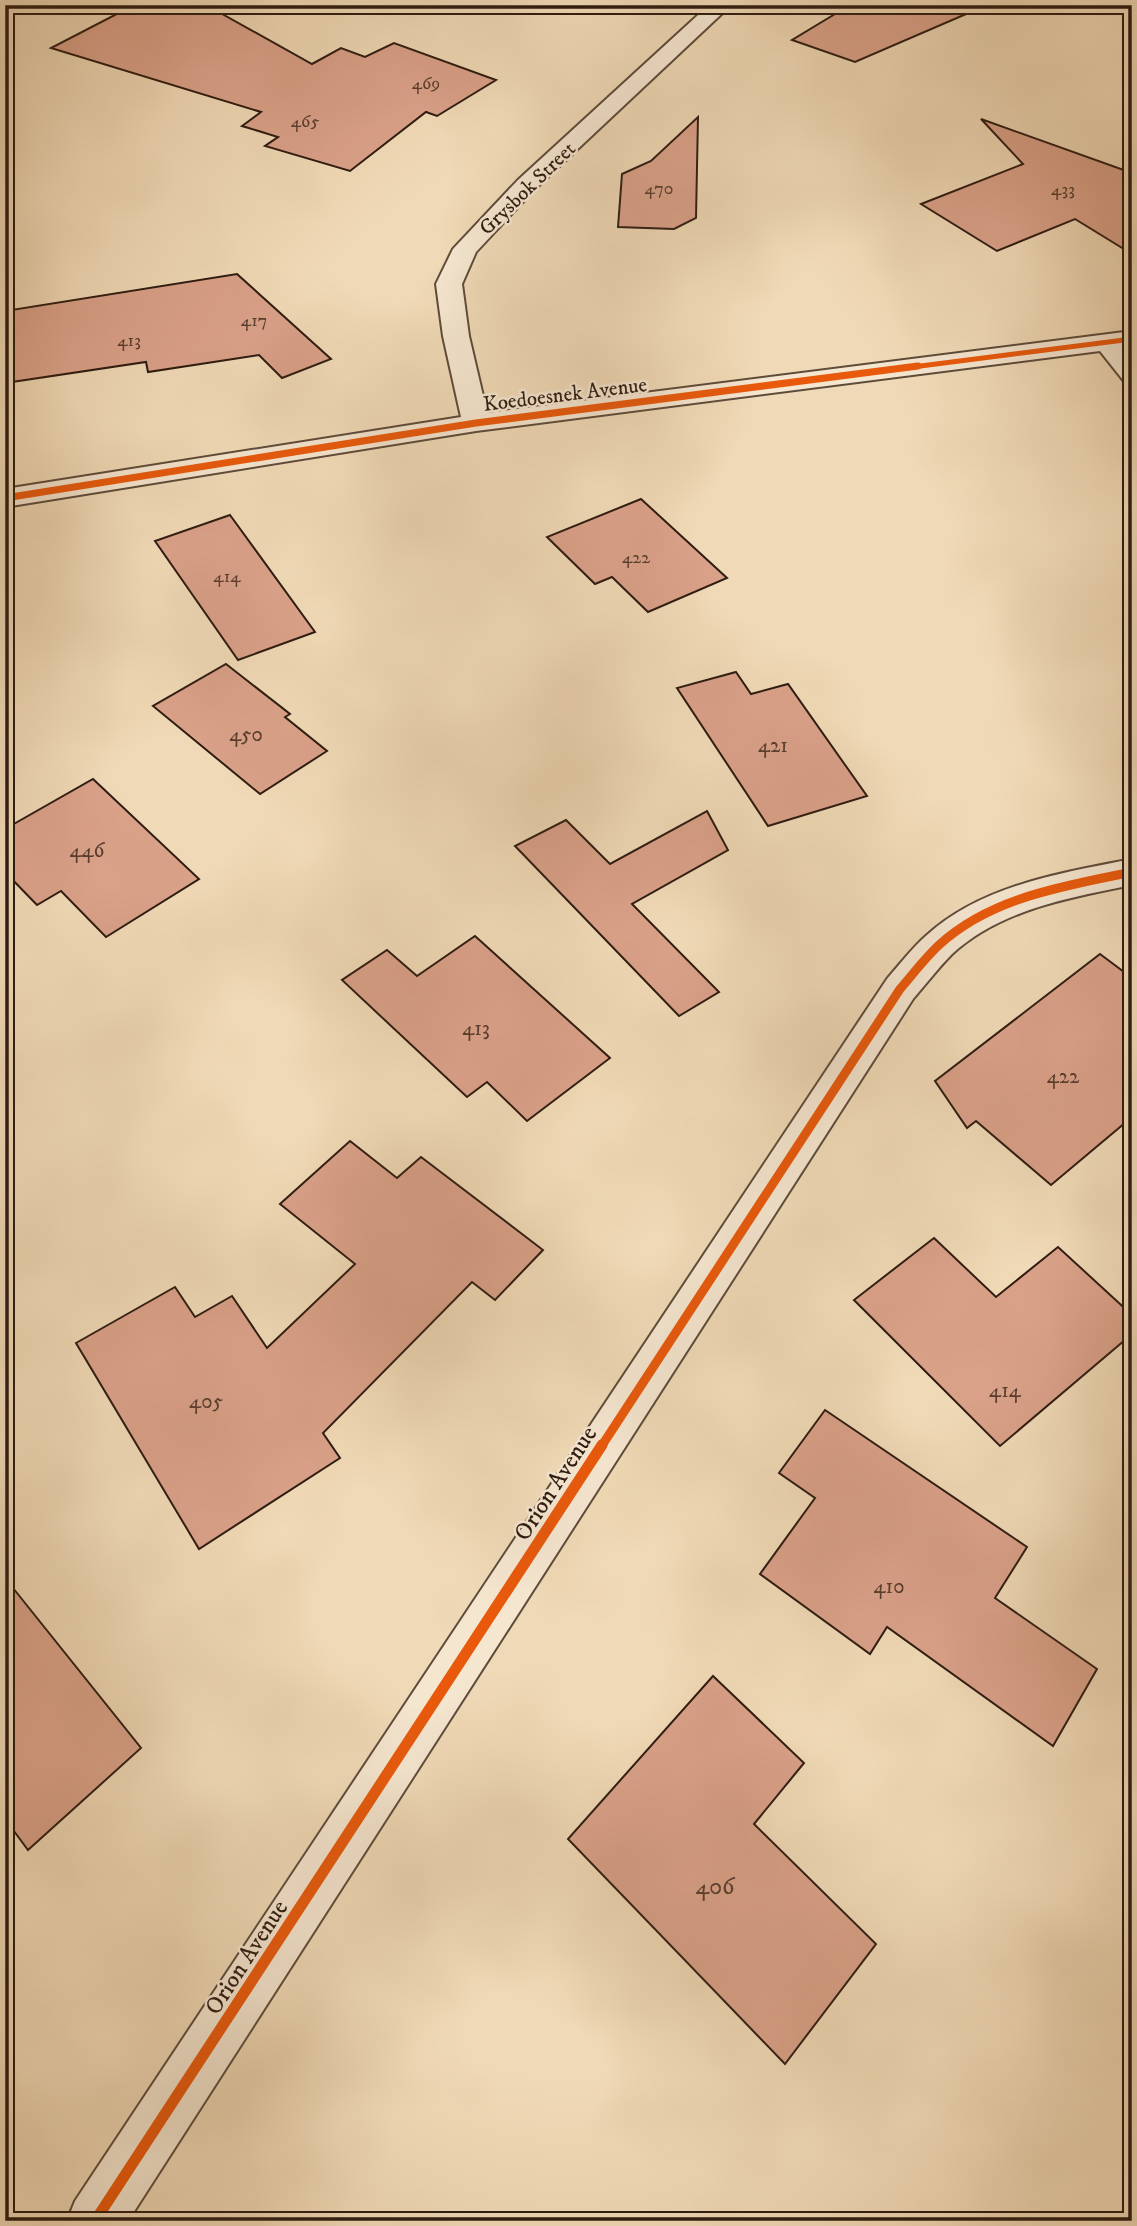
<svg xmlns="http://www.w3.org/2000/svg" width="1137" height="2226" viewBox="0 0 1137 2226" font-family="'IM FELL DW Pica',serif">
  <rect width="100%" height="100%" fill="#f0d9b6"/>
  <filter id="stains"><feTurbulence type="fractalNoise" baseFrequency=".00286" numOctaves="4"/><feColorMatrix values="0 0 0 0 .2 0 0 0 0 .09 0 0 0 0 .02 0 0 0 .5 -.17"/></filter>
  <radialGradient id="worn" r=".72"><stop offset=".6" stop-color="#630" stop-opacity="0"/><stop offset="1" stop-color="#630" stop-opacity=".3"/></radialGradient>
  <g fill="#daa189" stroke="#2e1c11" stroke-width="2">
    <path d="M134,5H206L312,64L341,48L365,57L394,43L496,80L437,116L426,112L350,171L265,146L278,137L242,126L261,112L51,48Z"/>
    <path d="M850,5H987L855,62L792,40Z"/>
    <path d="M698,117L696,218L674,229L618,227L622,174L651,161Z"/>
    <path d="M981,119L1132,173V254L1075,219L997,251L921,204L1023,164Z"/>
    <path d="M237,274L331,359L282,378L259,355L148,372L146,362L5,383V311Z"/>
    <path d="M641,499L727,578L648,612L612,577L595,584L547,537Z"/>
    <path d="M230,515L315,632L238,660L155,541Z"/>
    <path d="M226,664L290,714L285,717L327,751L260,794L153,706Z"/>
    <path d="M736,672L751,694L788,684L867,796L768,826L677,688Z"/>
    <path d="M93,779L199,879L106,937L61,891L37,905L5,872V829Z"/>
    <path d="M707,811L728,850L632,904L719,992L679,1016L515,846L566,820L610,864Z"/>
    <path d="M475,936L610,1058L527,1121L487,1082L467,1097L342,980L387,950L417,976Z"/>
    <path d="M1100,954L1132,978V1117L1051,1185L976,1121L967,1128L935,1081Z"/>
    <path d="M350,1141L397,1178L421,1157L543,1250L495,1300L472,1282L323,1433L340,1458L199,1549L76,1343L175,1287L195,1317L232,1296L267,1348L355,1264L280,1204Z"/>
    <path d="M934,1238L996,1297L1058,1247L1132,1315V1334L1000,1446L854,1300Z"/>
    <path d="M825,1410L1027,1547L995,1598L1097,1669L1053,1746L887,1627L870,1654L760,1574L815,1498L779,1473Z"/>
    <path d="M5,1578L141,1748L28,1850L5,1819Z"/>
    <path d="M713,1676L804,1763L754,1824L876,1944L785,2064L568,1839Z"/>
  </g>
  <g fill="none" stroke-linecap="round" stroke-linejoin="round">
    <g stroke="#5e4b3a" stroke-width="4">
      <g id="minor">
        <path d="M709,5H731L534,190L476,252L462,284L469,336L487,413L1132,331V347L1125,348L1132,356V382L1123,380L1100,351L476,431L5,507V489L461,417L443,336L436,284L453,249L518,180Z"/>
        <path d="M1132,859V885C1069,898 1001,909 952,954C938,968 926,984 913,999L128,2221H67L75,2201L887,979C900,964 912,948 927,935C982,885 1062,873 1132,859Z"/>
      </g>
    </g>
    <use href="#minor" fill="#f5e6d0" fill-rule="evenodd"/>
    <g stroke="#f5e6d0" stroke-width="8">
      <path id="cycleway-far3" d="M905,368L1132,339"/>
    </g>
    <g stroke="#f5e6d0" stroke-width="10">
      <path id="cycleway-far2" d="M5,498L476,423L918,366"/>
    </g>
    <g stroke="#f5e6d0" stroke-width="13">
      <path id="cycleway-far1" d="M601,1447L900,989C913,974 925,958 939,945C991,897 1065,886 1132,872"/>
    </g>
    <g stroke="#f5e6d0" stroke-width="16">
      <path id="cycleway" d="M95,2221L602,1445"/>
    </g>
    <use href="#cycleway-far3" stroke="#e8590c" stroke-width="5"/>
    <use href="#cycleway-far2" stroke="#e8590c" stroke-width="7"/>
    <use href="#cycleway-far1" stroke="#e8590c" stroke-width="9"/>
    <use href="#cycleway" stroke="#e8590c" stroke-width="11"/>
  </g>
  <g text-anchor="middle" stroke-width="5" stroke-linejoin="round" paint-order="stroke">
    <g font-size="18" fill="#593d2f">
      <text x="426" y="89">469</text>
      <text x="305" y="127">465</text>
      <text x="659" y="194">470</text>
      <text x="1063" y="195">433</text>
      <text x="254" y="326">417</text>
      <text x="129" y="346">413</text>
      <text x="636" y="563">422</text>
      <text x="227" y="582">414</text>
    </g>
    <g font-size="21" fill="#2e1c11" stroke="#f5e6d0">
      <text transform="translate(527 188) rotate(-44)" y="7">Grysbok Street</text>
      <text transform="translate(565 394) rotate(-7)" y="7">Koedoesnek Avenue</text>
    </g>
    <g font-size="21" fill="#593d2f">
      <text x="246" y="741">450</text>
      <text x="773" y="752">421</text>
      <text x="87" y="857">446</text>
      <text x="476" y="1035">413</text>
      <text x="1063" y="1083">422</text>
      <text x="1005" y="1397">414</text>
      <text x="206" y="1408">405</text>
      <text x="889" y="1593">410</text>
    </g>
    <g font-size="24" fill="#2e1c11" stroke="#f5e6d0">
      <text transform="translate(555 1483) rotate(-57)" y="8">Orion Avenue</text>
      <text transform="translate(246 1957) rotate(-57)" y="8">Orion Avenue</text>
    </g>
    <g font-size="24" fill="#593d2f">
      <text x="715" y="1894">406</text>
    </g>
  </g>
  <rect width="1137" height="2226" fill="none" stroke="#f0d9b6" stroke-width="28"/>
  <rect x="7" y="7" width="1123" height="2212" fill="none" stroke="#2e1c11" stroke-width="3.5"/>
  <rect x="14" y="14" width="1109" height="2198" fill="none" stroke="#2e1c11" stroke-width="2"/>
  <rect width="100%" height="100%" filter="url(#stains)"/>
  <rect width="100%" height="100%" fill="url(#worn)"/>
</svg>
